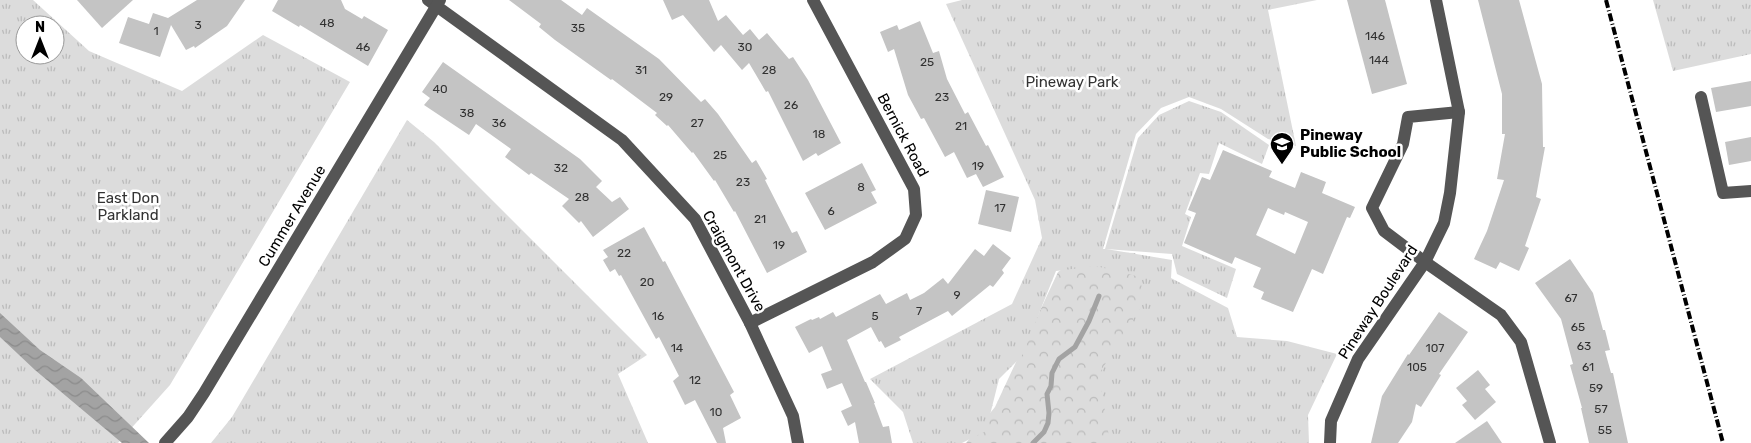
<svg xmlns="http://www.w3.org/2000/svg" width="1751" height="443" viewBox="0 0 1751 443" font-family="Rubik,sans-serif">
  <defs>
    <pattern id="forest-crowns" width="20" height="18" patternUnits="userSpaceOnUse" patternTransform="scale(1.25)"><rect width="20" height="18" fill="#dcdcdc"/><path d="M2 6a3 3 0 1 1 6 0M12 15a3 3 0 1 1 6 0" fill="none" stroke="#bbb"/></pattern>
    <pattern id="park-tufts" width="24" height="20" patternUnits="userSpaceOnUse" patternTransform="scale(1.25)"><rect width="24" height="20" fill="#dcdcdc"/><path d="M3 7l-1-3M5 7V3M7 7l1-3M15 17l-1-3M17 17v-4M19 17l1-3" fill="none" stroke="#bbb"/></pattern>
    <pattern id="water-waves" width="16" height="10" patternUnits="userSpaceOnUse" patternTransform="scale(1.25)"><rect width="16" height="10" fill="#a3a3a3"/><path d="M0 5q4-4 8 0t8 0" fill="none" stroke="#8b8b8b"/></pattern>
  </defs>
  <rect width="100%" height="100%" fill="#fff"/>
  <path fill="url(#forest-crowns)" d="M1085,252L1135,253L1165,294L1113,443H966L995,407L1058,272Z"/>
  <g fill="url(#park-tufts)" fill-rule="evenodd">
    <path d="M0,0H33L89,51L182,91L263,35L350,82L170,385L118,443H0ZM25,25H55V55H25Z"/>
    <path d="M962,0H1317L1268,10L1296,146L1268,139L1221,109L1189,97L1161,108L1136,134L1103,249H1105L1138,138L1159,115L1189,101L1221,112L1269,145L1262,164L1219,143L1209,174L1200,173L1185,214L1191,217L1182,246L1236,269L1227,298L1177,274L1172,254L1106,249L1172,260L1171,278L1228,308L1237,337L1287,341L1337,354L1308,415L1309,443H1110L1099,374L1144,302L1140,277L1096,266L1056,271L1022,356L999,379L986,431L962,443H913L903,412L870,379L1012,304L1042,238L1035,200L946,4Z"/>
    <path d="M1653,0H1751V54L1673,71Z"/>
    <path d="M407,120L434,142L647,355L618,374L648,443H211L232,417Z"/>
  </g>
  <path fill="url(#water-waves)" d="M0,313L40,350L81,378L149,443H122L35,370L0,337Z"/>
  <g fill="none" stroke-linecap="round" stroke-linejoin="round">
    <path stroke="#a3a3a3" stroke-width="5" d="M1033,443L1044,432L1048,423L1049,413L1047,394L1051,386L1052,373L1059,359L1075,347L1089,321L1099,296"/>
  </g>
  <g fill="#c4c4c4" fill-rule="evenodd">
    <path d="M77,0H133L102,28Z"/>
    <path d="M197,0H245L227,26L195,48L194,46L186,50L171,25L160,57L119,43L128,17L149,24L153,13L168,18Z"/>
    <path d="M278,0H341L345,9L362,19L364,16L388,30L368,66L300,25L299,27L272,11Z"/>
    <path d="M509,0H561L582,15L587,8L659,59L701,102L705,99L718,114L752,163L756,160L767,179L765,180L792,233L797,231L807,252L767,273L735,211L734,212L715,180L714,181L693,152L692,153L668,125L667,126L655,115L657,113L612,79L611,80L555,40L539,27L541,24Z"/>
    <path d="M663,0H709L718,21L726,15L743,35L750,29L759,40L767,33L789,59L793,57L808,80L841,143L818,156L816,153L803,161L768,91L766,92L749,63L742,70L721,45L714,52L683,15L672,20Z"/>
    <path d="M1347,0H1385L1407,84L1372,94Z"/>
    <path d="M1478,0H1519L1542,84L1543,147H1545L1536,197L1541,199L1525,246L1529,248L1519,271L1500,262L1496,269L1474,259L1487,231L1504,180L1497,179L1505,134H1502V94Z"/>
    <path d="M920,21L933,53L939,51L947,79L965,114L968,112L986,146L988,145L1004,177L983,187L976,174L967,178L954,152L945,157L924,118L921,119L908,95L894,49L888,52L880,32L897,25L899,30Z"/>
    <path d="M443,62L580,159L602,181L596,187L612,202L620,197L629,209L593,237L581,221L579,223L562,206L569,199L531,173L529,175L505,157L511,149L476,124L469,135L424,105L430,98L422,92Z"/>
    <path d="M1751,81V106L1716,112L1711,88Z"/>
    <path d="M1751,137V161L1729,165L1725,142Z"/>
    <path d="M1223,150L1272,171L1269,177L1295,188L1301,172L1326,182L1322,193L1355,207L1350,218L1347,217L1323,274L1312,269L1293,312L1261,299L1264,292L1253,287L1261,268L1235,257L1232,264L1184,243L1196,213L1188,210L1202,177L1210,180ZM1268,208L1284,215L1285,212L1308,222L1295,254L1256,235Z"/>
    <path d="M862,163L876,190L871,192L877,203L825,230L805,193Z"/>
    <path d="M986,190L1019,197L1011,232L978,224Z"/>
    <path d="M644,227L663,262L665,261L734,392L730,395L741,418L723,428L726,443H717L695,400L685,405L673,381L679,376L659,337L656,339L621,275L619,276L615,269L610,272L603,260L608,257L603,250Z"/>
    <path d="M993,244L1011,258L1002,270L1004,273L993,287L990,285L952,316L948,311L899,337L901,340L885,348L881,341L879,342L871,327L847,340L865,382H866L875,403H874L883,427L889,426L892,443H859L855,422L848,426L841,411L852,406L842,383L827,389L821,374L832,370L822,346L809,353L795,327L811,319L812,320L819,317L820,319L833,312L836,317L880,294L886,304L907,293L910,300L924,293L943,278L948,284L975,249L984,256Z"/>
    <path d="M1570,259L1593,293L1603,330H1605L1610,350L1605,351L1611,373H1613L1628,443H1589L1581,408H1582L1570,365L1573,364L1561,319L1535,283Z"/>
    <path d="M1439,312L1468,332L1439,374L1441,375L1421,407L1416,404L1412,422L1398,443H1371L1382,396L1408,354L1409,355Z"/>
    <path d="M1478,370L1490,385L1485,389L1496,402L1475,420L1462,405L1467,401L1456,388Z"/>
    <path d="M1487,421L1502,443H1455Z"/>
  </g>
  <g fill="none" stroke-linecap="round" stroke-linejoin="round">
    <g stroke="#555" stroke-width="12">
      <path d="M428,0L622,140L695,219L750,323L793,416L798,443"/>
      <path d="M1701,97L1723,193L1751,191"/>
      <path d="M1459,112L1408,117L1403,144L1372,208L1384,231L1425,262L1501,315L1521,342L1550,443"/>
      <path d="M750,323L873,262L905,239L916,215L914,189L813,0"/>
      <path d="M165,443L188,417L204,393L440,0"/>
      <path d="M1330,443L1331,421L1358,359L1425,262L1444,223L1450,193L1459,112L1436,0"/>
    </g>
    <path stroke="#000" stroke-width="4" stroke-dasharray="8 2.5 1 2.5" stroke-linecap="butt" d="M1606,0L1723,443"/>
  </g>
  <defs>
    <g id="school-pin" transform="scale(1.25)"><path d="M0 17L-7.5 6A9.5 9.5 0 1 1 7.5 6Z" fill="#000" stroke="#fff"/><path d="M0-5L7-2L0 1L-7-2ZM-4 1L0 2.5L4 1V4Q0 6-4 4Z" fill="#fff"/></g>
  </defs>
  <g fill-rule="evenodd">
    <use href="#school-pin" x="1282" y="144"/>
  </g>
  <g text-anchor="middle" stroke-width="5" stroke-linejoin="round" paint-order="stroke">
    <g font-size="12" fill="#313131">
      <text x="327" y="27">48</text>
      <text x="198" y="29">3</text>
      <text x="578" y="32">35</text>
      <text x="156" y="35">1</text>
      <text x="1375" y="40">146</text>
      <text x="363" y="51">46</text>
      <text x="745" y="51">30</text>
      <text x="1379" y="64">144</text>
      <text x="927" y="66">25</text>
      <text x="641" y="74">31</text>
      <text x="769" y="74">28</text>
      <text x="440" y="93">40</text>
      <text x="666" y="101">29</text>
      <text x="942" y="101">23</text>
      <text x="791" y="109">26</text>
      <text x="467" y="117">38</text>
      <text x="499" y="127">36</text>
      <text x="697" y="127">27</text>
      <text x="961" y="130">21</text>
      <text x="819" y="138">18</text>
      <text x="720" y="159">25</text>
      <text x="978" y="170">19</text>
      <text x="561" y="172">32</text>
      <text x="743" y="186">23</text>
      <text x="861" y="191">8</text>
      <text x="582" y="201">28</text>
      <text x="1000" y="212">17</text>
      <text x="831" y="215">6</text>
      <text x="760" y="223">21</text>
      <text x="779" y="249">19</text>
      <text x="624" y="257">22</text>
      <text x="647" y="286">20</text>
      <text x="957" y="299">9</text>
      <text x="1571" y="302">67</text>
      <text x="919" y="315">7</text>
      <text x="658" y="320">16</text>
      <text x="875" y="320">5</text>
      <text x="1578" y="331">65</text>
      <text x="1584" y="350">63</text>
      <text x="677" y="352">14</text>
      <text x="1435" y="352">107</text>
      <text x="1417" y="371">105</text>
      <text x="1588" y="371">61</text>
      <text x="695" y="384">12</text>
      <text x="1596" y="392">59</text>
      <text x="1601" y="413">57</text>
      <text x="716" y="416">10</text>
      <text x="1605" y="434">55</text>
    </g>
    <g font-size="15" fill="#333" stroke="#fff">
      <text x="1072" y="87">Pineway Park</text>
      <text x="128" y="203">East Don<tspan x="128" dy="17">Parkland</tspan></text>
    </g>
    <g font-size="15" fill="#000" stroke="#fff">
      <text transform="translate(903 135) rotate(62)" y="5">Bernick Road</text>
      <text transform="translate(292 216) rotate(-59)" y="5">Cummer Avenue</text>
      <text transform="translate(734 261) rotate(61)" y="5">Craigmont Drive</text>
      <text transform="translate(1378 302) rotate(-57)" y="5">Pineway Boulevard</text>
    </g>
    <g font-size="15" font-weight="bold" fill="#000" stroke="#fff" text-anchor="start">
      <text x="1300" y="140">Pineway<tspan x="1300" dy="17">Public School</tspan></text>
    </g>
  </g>
  <g transform="translate(40 40)"><circle r="24" fill="#ffffff" stroke="#999999"/>
  <path d="M0-4L9 19L0 12L-9 19Z" fill="#000000"/>
  <text y="-8" font-size="14" font-weight="bold" text-anchor="middle" fill="#000000">N</text>
  </g>
</svg>
